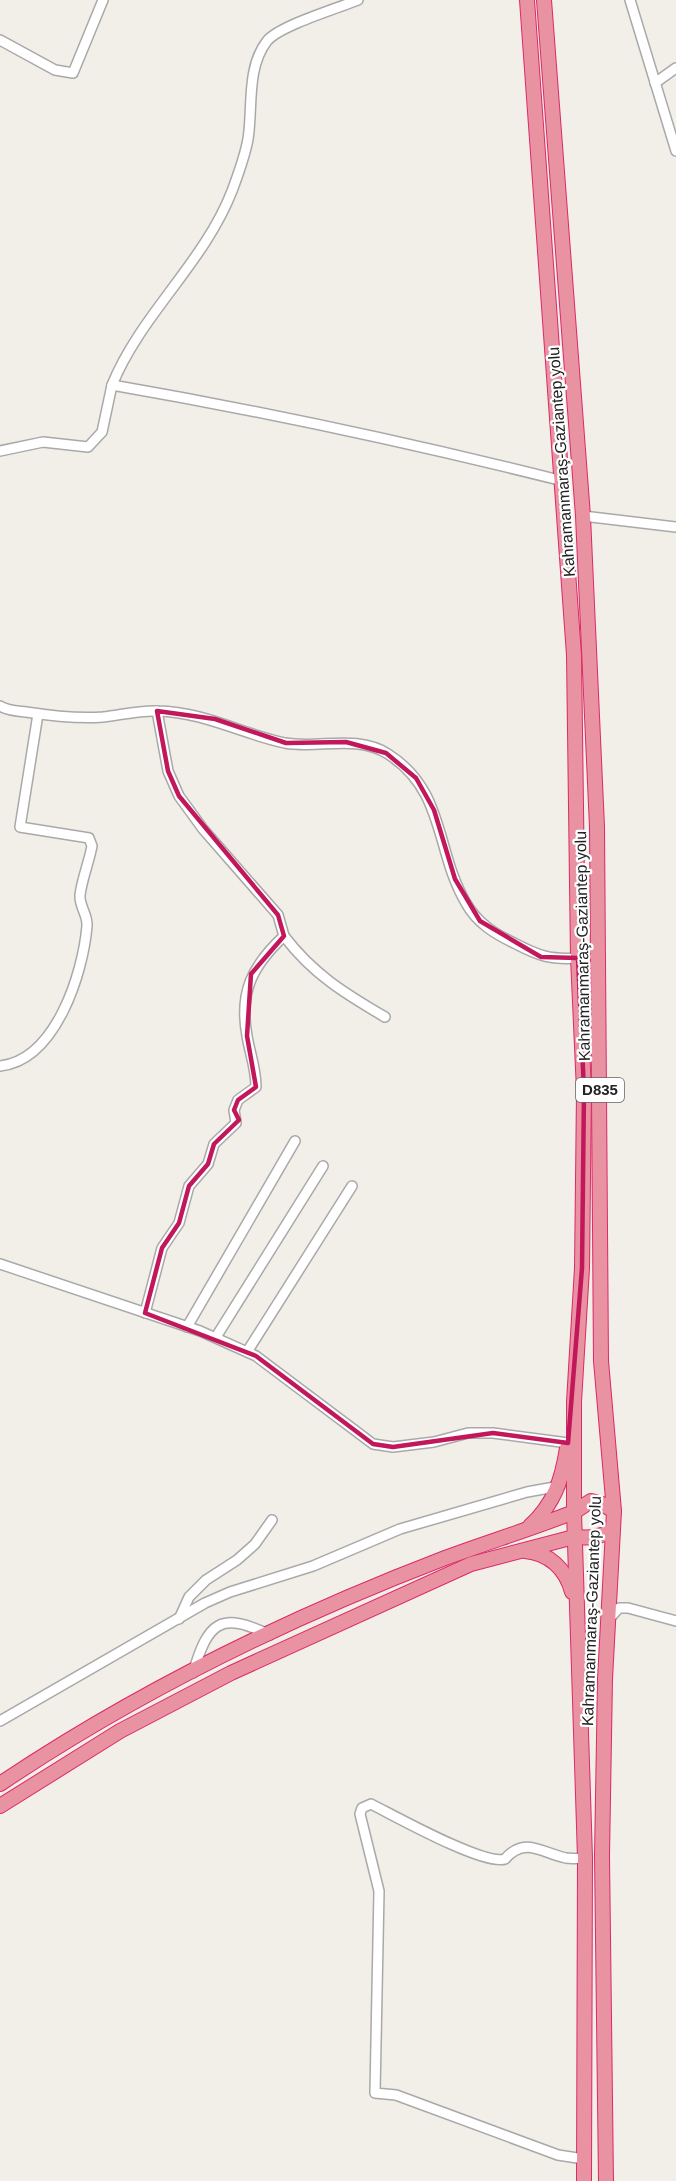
<svg xmlns="http://www.w3.org/2000/svg" width="676" height="2181" viewBox="0 0 676 2181" font-family="Arial,sans-serif">
  <rect width="100%" height="100%" fill="#f2efe9"/>
  <g fill="none" stroke-linecap="round" stroke-linejoin="round">
    <g stroke="#a9a9a9" stroke-width="12">
      <g id="minor">
        <path d="M358,0C338,8 279,26 267,41C246,68 253,109 248,139C245,156 238,175 232,191C204,263 141,314 112,385C262,411 411,443 559,480"/>
        <path d="M630,0L676,151"/>
        <path d="M0,40L55,70L73,73L103,0"/>
        <path d="M655,83L676,68"/>
        <path d="M0,451L43,442L88,447L102,432L112,385"/>
        <path d="M583,516L676,527"/>
        <path d="M0,706C8,711 18,711 26,712C52,716 78,719 103,717C121,715 140,710 158,711C204,712 242,734 285,743C319,749 356,734 388,754C446,791 435,851 466,903C477,923 495,934 514,943C539,956 550,960 578,958"/>
        <path d="M284,936C313,974 344,993 385,1017"/>
        <path d="M0,1066C56,1060 83,973 87,926C88,915 79,906 80,895C82,879 89,862 92,846L89,838L20,827L38,714"/>
        <path d="M0,1264L200,1331L256,1356L373,1444L393,1447L434,1442L468,1433H493L568,1443"/>
        <path d="M145,1313L162,1248L179,1223L189,1186L208,1164L214,1144L236,1123L234,1110L238,1100L256,1087C256,1068 250,1054 247,1036C239,992 252,966 284,936L278,915L203,829L179,796L168,771L157,711"/>
        <path d="M187,1327L295,1141"/>
        <path d="M216,1337L323,1166"/>
        <path d="M247,1352L352,1186"/>
        <path d="M610,1618L619,1608H628L676,1621"/>
        <path d="M179,1619L189,1597L206,1580L237,1560L255,1544L272,1520"/>
        <path d="M193,1673C208,1622 220,1611 270,1635"/>
        <path d="M0,1721L205,1603L230,1592L313,1566L400,1529L527,1492L560,1486"/>
        <path d="M584,2159L558,2155L396,2095L375,2093L379,1891L360,1814L362,1808L371,1804C395,1816 484,1866 505,1859C525,1836 542,1853 566,1858C572,1859 579,1858 585,1858"/>
      </g>
    </g>
    <g stroke="#dc2a67" stroke-width="16">
      <g id="highway">
        <path d="M527,0L574,655L578,958L584,1091L582,1268L574,1402V1512L585,1858L584,2181"/>
        <path d="M544,0L583,516L597,827L601,1361L614,1511L605,1679L602,1856L606,2181"/>
        <path d="M530,1526C554,1504 562,1480 567,1448"/>
        <path d="M525,1551C549,1553 566,1569 572,1592"/>
        <path d="M0,1784C137,1692 291,1617 445,1558C488,1542 531,1529 574,1512L591,1501L602,1504L614,1511"/>
        <path d="M0,1806L120,1731L231,1673L471,1564L574,1537C590,1538 599,1538 612,1530"/>
      </g>
    </g>
    <use href="#minor" stroke="#fff" stroke-width="9"/>
    <use href="#highway" stroke="#e892a2" stroke-width="14"/>
  </g>
  <path fill="none" stroke="#c2185b" stroke-width="4.5" stroke-linejoin="round" d="M157,711L215,719L286,743L346,742L386,753L416,778L434,810L455,879L480,921L541,957L578,958L584,1091L582,1268L568,1443L493,1433L393,1447L373,1444L256,1356L145,1313L162,1248L179,1223L189,1186L208,1164L214,1144L239,1120L234,1110L238,1100L256,1087L247,1036L251,974L284,936L278,915L179,796L168,771Z"/>
  <g text-anchor="middle" stroke-width="4.5" stroke-linejoin="round" paint-order="stroke">
    <rect fill="#fff" stroke="#646464" stroke-width="1.5" x="576" y="1078" width="48" height="24" rx="4.5"/>
    <g font-size="15" font-weight="bold" fill="#222">
      <text x="600" y="1095">D835</text>
    </g>
    <g font-size="16" fill="#222" stroke="#fff">
      <text transform="translate(561 462) rotate(-94)" y="6">Kahramanmaraş-Gaziantep yolu</text>
      <text transform="translate(582 946) rotate(-91)" y="6">Kahramanmaraş-Gaziantep yolu</text>
      <text transform="translate(591 1611) rotate(-88)" y="6">Kahramanmaraş-Gaziantep yolu</text>
    </g>
  </g>
</svg>
